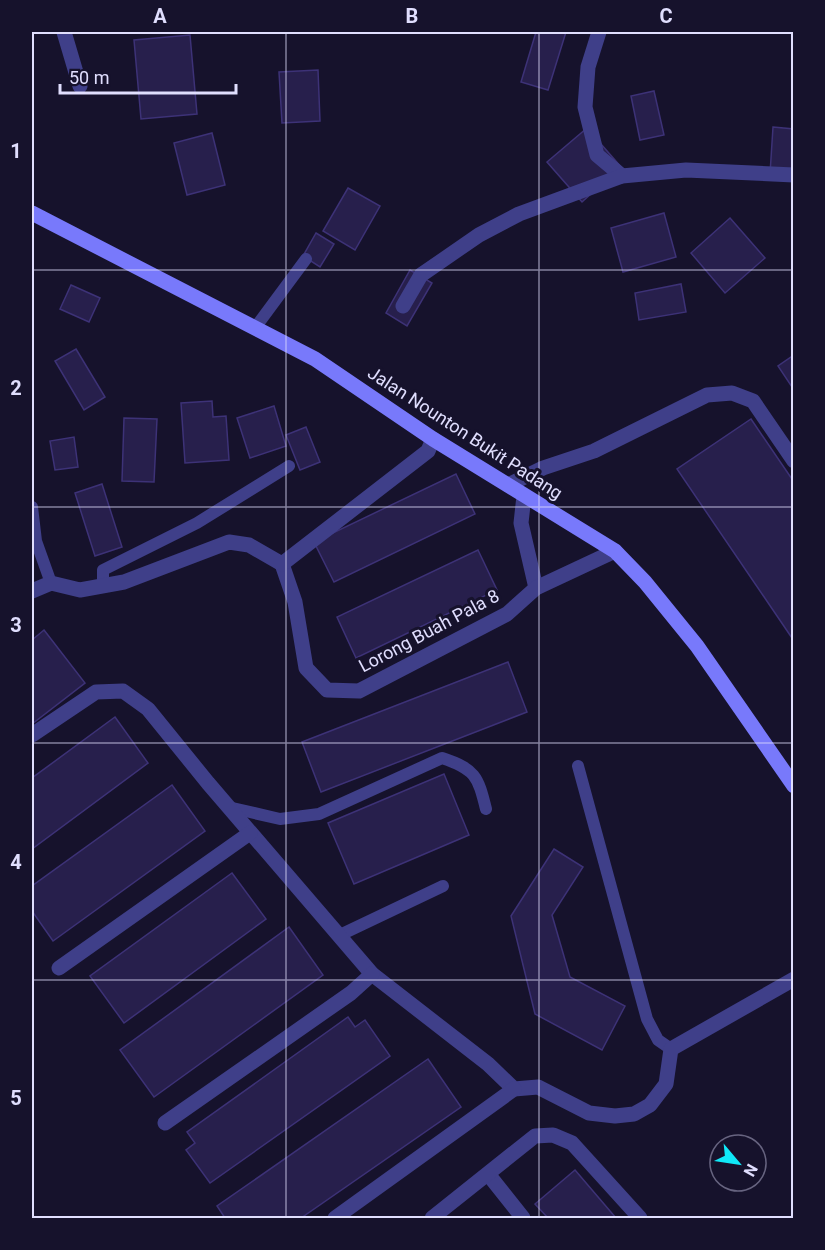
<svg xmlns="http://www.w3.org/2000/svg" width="825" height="1250" viewBox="0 0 825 1250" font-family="Roboto,sans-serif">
  <rect width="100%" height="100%" fill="#16122c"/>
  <g fill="#271f4c" stroke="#3d3277" stroke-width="1.5">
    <path d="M536,32H566L548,90L521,82Z"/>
    <path d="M190,35L197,114L141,119L134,40Z"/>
    <path d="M318,70L320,121L282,123L279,72Z"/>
    <path d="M654,91L664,135L640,140L631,96Z"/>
    <path d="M773,127L794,129V175L770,174Z"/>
    <path d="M587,128L621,167L582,202L547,162Z"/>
    <path d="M212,133L225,185L187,195L174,143Z"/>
    <path d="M348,188L380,206L355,250L323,231Z"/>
    <path d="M664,213L676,257L623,272L611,228Z"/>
    <path d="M730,218L765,258L725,293L691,253Z"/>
    <path d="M316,233L334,244L320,267L303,256Z"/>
    <path d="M410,270L432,283L407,326L386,313Z"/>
    <path d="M681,284L686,312L639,320L635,293Z"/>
    <path d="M71,285L100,298L89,322L60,309Z"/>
    <path d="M76,349L105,397L84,410L55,361Z"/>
    <path d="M794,355V390L778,366Z"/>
    <path d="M212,401L213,417L226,416L229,460L185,463L181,403Z"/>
    <path d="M274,406L286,446L250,458L237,418Z"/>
    <path d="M124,418L157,419L154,482L122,481Z"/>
    <path d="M751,419L794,482V641L677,469Z"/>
    <path d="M306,427L320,462L300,470L286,435Z"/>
    <path d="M74,437L78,467L55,470L50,441Z"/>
    <path d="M456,474L475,514L334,582L314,542Z"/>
    <path d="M102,484L122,547L95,556L75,493Z"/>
    <path d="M478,550L497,590L356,658L337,617Z"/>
    <path d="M44,630L85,683L32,724V640Z"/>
    <path d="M508,662L527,712L321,792L302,742Z"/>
    <path d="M115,717L148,763L32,849V778Z"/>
    <path d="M444,774L469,835L354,884L328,823Z"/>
    <path d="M172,785L205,831L53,941L32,911V886Z"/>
    <path d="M554,849L583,867L552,915L570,977L625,1006L602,1050L535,1014L511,916Z"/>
    <path d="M232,873L266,919L124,1023L90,976Z"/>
    <path d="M289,927L323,975L154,1097L120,1050Z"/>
    <path d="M348,1017L355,1027L365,1020L390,1056L210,1183L186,1150L195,1143L187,1132Z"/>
    <path d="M428,1059L461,1107L301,1218H225L217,1206Z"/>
    <path d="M575,1170L616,1218H548L535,1204Z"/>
  </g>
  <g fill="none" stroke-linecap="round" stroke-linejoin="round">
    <g stroke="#3f3f89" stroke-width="12">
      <path d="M255,328L306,259"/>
      <path d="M32,507L36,541L51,583"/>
      <path d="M103,586V570L197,523L289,466"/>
      <path d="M578,766L647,1019L658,1040L671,1049"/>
      <path d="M228,807L280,819L319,814L442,758C475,769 478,776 486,809"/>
      <path d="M340,935L443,886"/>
    </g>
    <g stroke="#3f3f89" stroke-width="15">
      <path d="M64,32L80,86"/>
      <path d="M599,32L588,67L585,107L597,155L622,176"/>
      <path d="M403,306L421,275L479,235L519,214L622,176L686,170L794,175"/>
      <path d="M508,485L543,468L594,451L707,395L732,393L753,401L794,461"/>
      <path d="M524,496L521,523L536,588"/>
      <path d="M282,564L295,602L306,668L327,690L359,691L507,614L536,588L615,551"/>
      <path d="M32,591L51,583L80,590L124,582L229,542L249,545L282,564L428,451L433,439"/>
      <path d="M32,735L96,692L123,691L148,709L208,783L372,974L488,1064L514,1089L538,1087L589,1113L615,1116L634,1114L650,1105L666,1084L671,1049L794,979"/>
      <path d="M59,968L250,833"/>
      <path d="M165,1123L351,993L372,974"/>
      <path d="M488,1174L523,1218"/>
      <path d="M335,1218L514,1089"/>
      <path d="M432,1218L535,1136L553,1135L572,1143L640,1218"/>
    </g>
    <path stroke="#7879fb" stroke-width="15" d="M32,213L315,359L433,439L615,551L645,582L697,646L794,786"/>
  </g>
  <path fill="none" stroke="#e0defe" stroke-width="1.5" stroke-opacity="0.55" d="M286,32V1218M539,32V1218M32,270H794M32,507H794M32,743H794M32,980H794"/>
  <g text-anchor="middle" stroke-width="6" stroke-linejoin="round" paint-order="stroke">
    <g font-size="18" fill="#e0defe" stroke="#16122c">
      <text transform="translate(465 433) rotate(33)" y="6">Jalan Nounton Bukit Padang</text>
      <text transform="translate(429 631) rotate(-28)" y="6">Lorong Buah Pala 8</text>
    </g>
  </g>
  <rect width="825" height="1250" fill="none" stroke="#16122c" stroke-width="66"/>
  <g transform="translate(738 1163) rotate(119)"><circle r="28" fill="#16122c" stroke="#676480" stroke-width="1.5"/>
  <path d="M0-4.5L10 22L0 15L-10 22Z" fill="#10e8f8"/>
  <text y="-9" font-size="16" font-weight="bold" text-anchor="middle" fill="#e0defe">N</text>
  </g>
  <path d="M60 84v9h176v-9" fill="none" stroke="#e0defe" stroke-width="3"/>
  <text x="69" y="84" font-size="18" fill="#e0defe" stroke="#16122c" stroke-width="4.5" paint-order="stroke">50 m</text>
  <rect x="33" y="33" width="759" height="1184" fill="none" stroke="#e0defe" stroke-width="2"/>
  <g font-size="20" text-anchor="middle" font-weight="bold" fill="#e0defe">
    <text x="160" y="23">A</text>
    <text x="412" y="23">B</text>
    <text x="666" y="23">C</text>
    <text x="16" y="158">1</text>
    <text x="16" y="395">2</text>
    <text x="16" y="632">3</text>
    <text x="16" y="869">4</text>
    <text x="16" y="1105">5</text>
  </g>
</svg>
